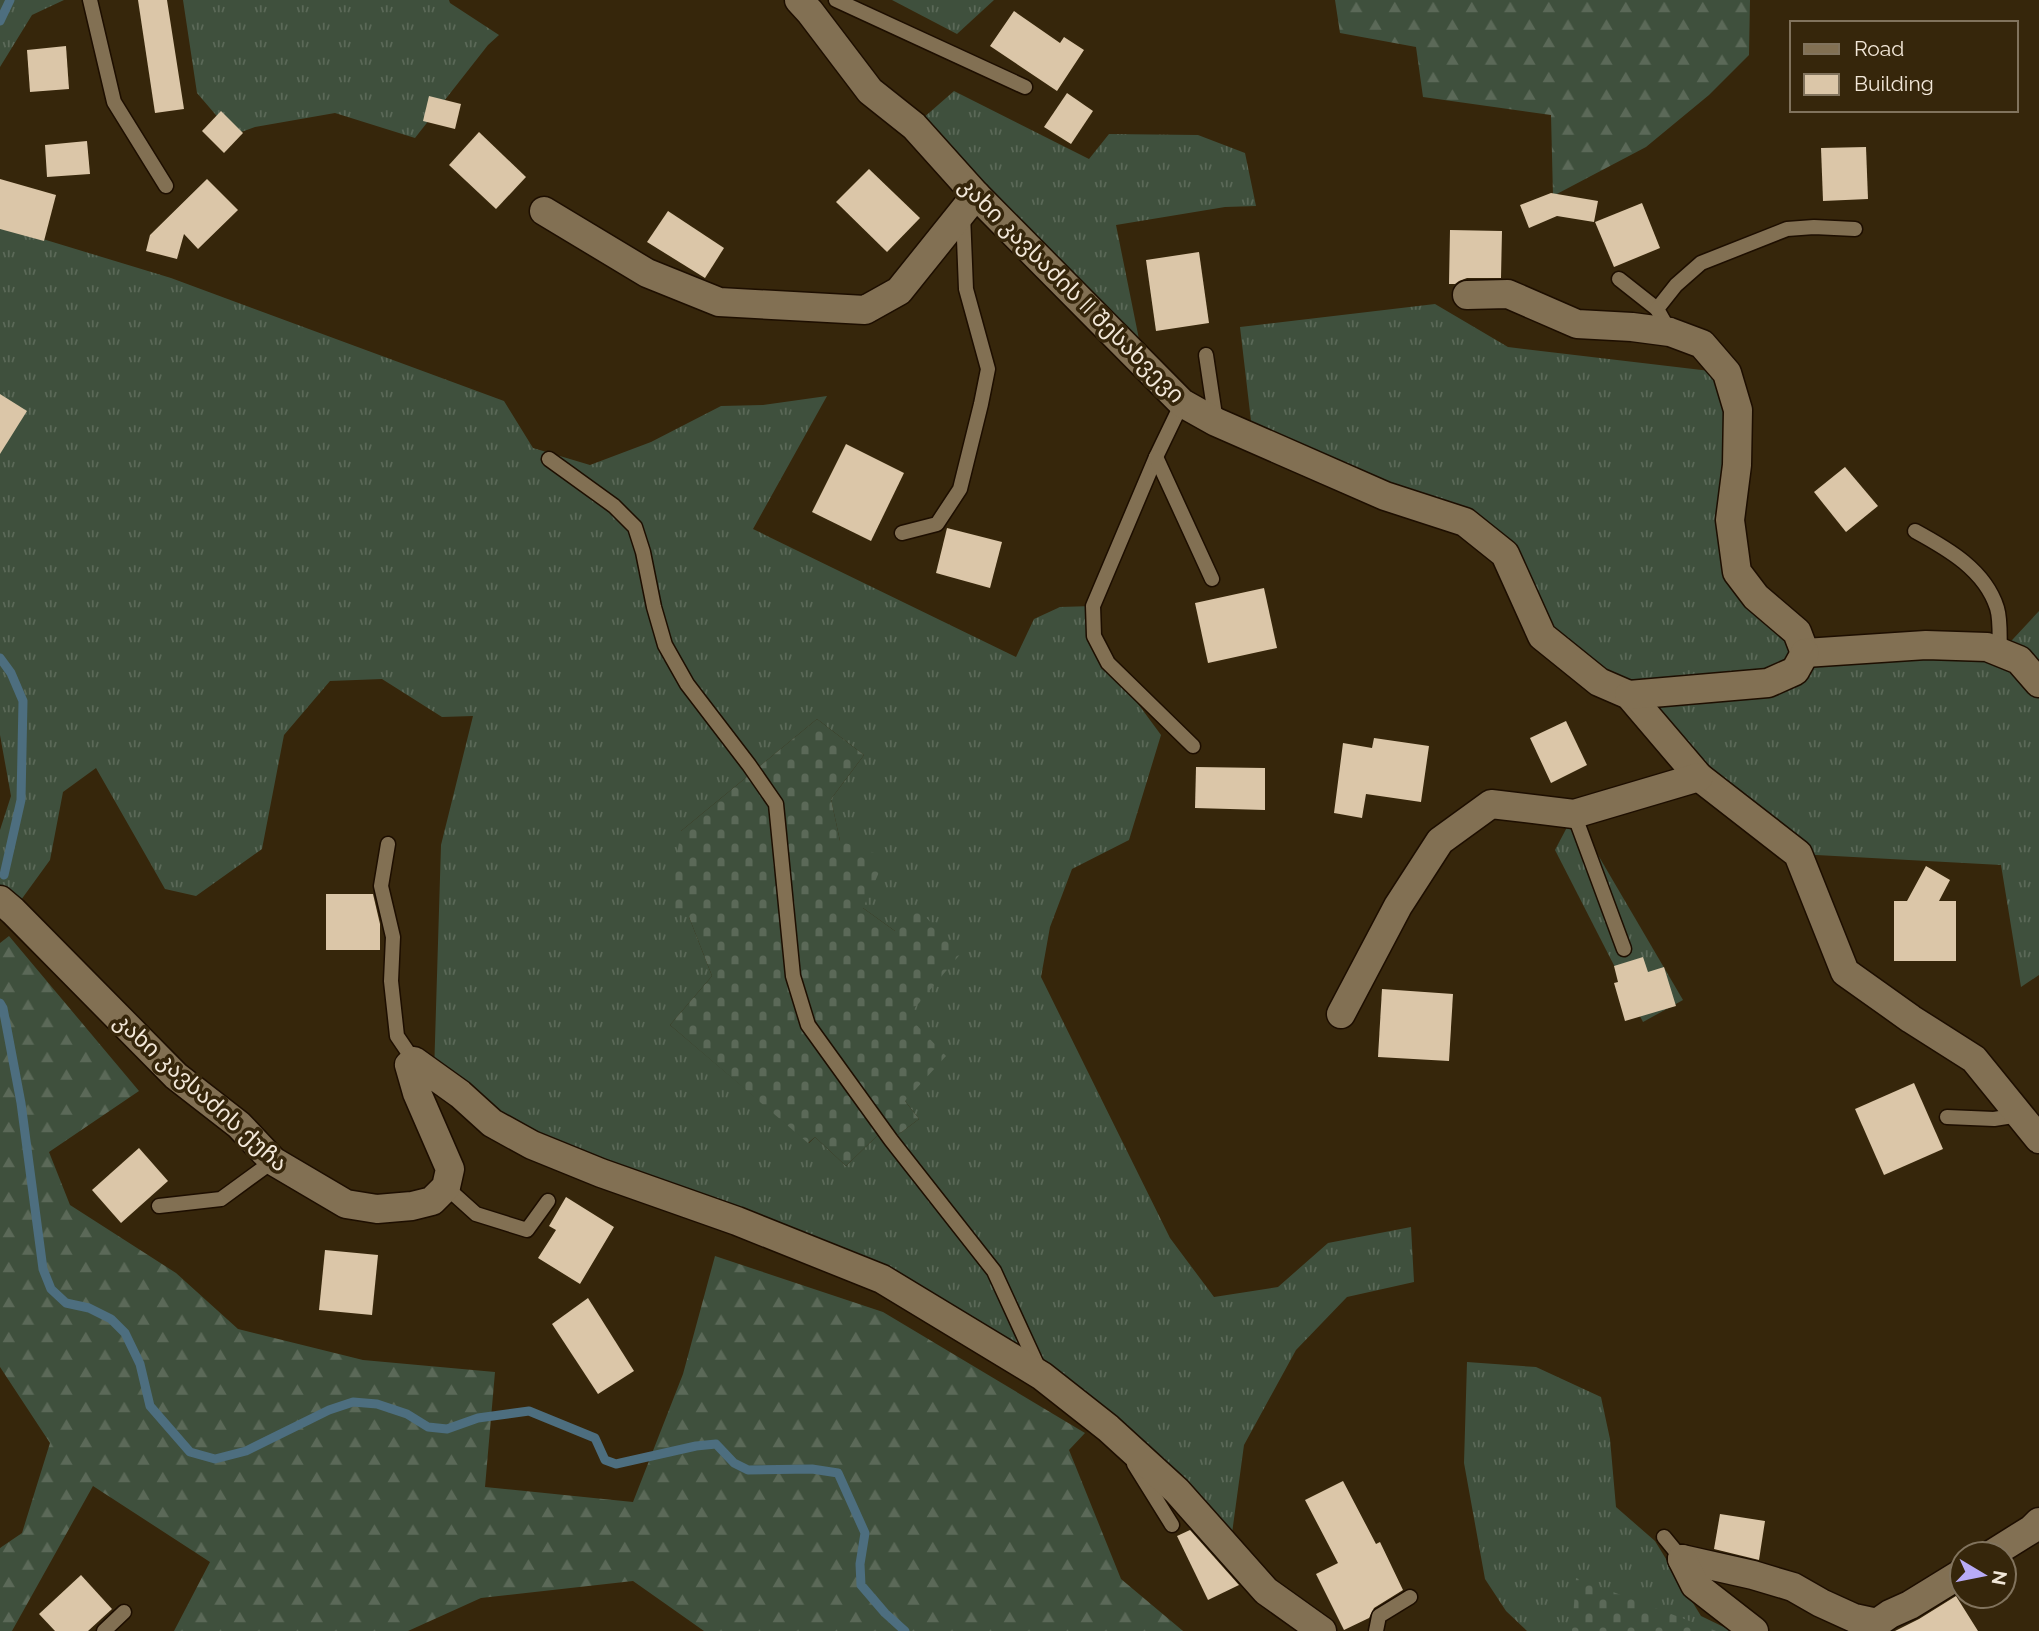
<svg xmlns="http://www.w3.org/2000/svg" width="2039" height="1631" viewBox="0 0 2039 1631" font-family="Raleway,'Noto Sans Georgian',sans-serif">
  <defs>
    <pattern id="grass-tufts" width="24" height="20" patternUnits="userSpaceOnUse" patternTransform="scale(1.75)"><rect width="24" height="20" fill="#3f503d"/><path d="M3 7l-1-3M5 7V3M7 7l1-3M15 17l-1-3M17 17v-4M19 17l1-3" fill="none" stroke="#5b6958"/></pattern>
    <pattern id="forest-firs" width="22" height="20" patternUnits="userSpaceOnUse" patternTransform="scale(1.75)"><rect width="22" height="20" fill="#3f503d"/><path d="M5 1l3.5 6h-7zM16 11l3.5 6h-7z" fill="#5b6958"/></pattern>
    <pattern id="cemetery-stones" width="16" height="16" patternUnits="userSpaceOnUse" patternTransform="scale(1.75)"><rect width="16" height="16" fill="#3f503d"/><path d="M2 7V4a2 2 0 0 1 4 0v3zM10 15v-3a2 2 0 0 1 4 0v3z" fill="#5b6958"/></pattern>
  </defs>
  <rect width="100%" height="100%" fill="#36260b"/>
  <g fill="url(#grass-tufts)" fill-rule="evenodd">
    <path d="M0,0H64L32,15L0,67Z"/>
    <path d="M183,0H449L450,3L499,35L488,45L415,138L335,113L255,127L233,135L197,93Z"/>
    <path d="M892,0H994L957,34Z"/>
    <path d="M954,91L1089,159L1109,134L1198,135L1245,153L1256,206L1225,207L1116,225L1144,364L914,126Z"/>
    <path d="M0,226L171,278L504,401L533,448L590,465L651,442L721,406L763,405L827,396L753,529L1016,657L1034,619L1060,607L1093,606L1108,663L1161,735L1129,840L1072,869L1050,927L1041,977L1170,1238L1214,1297L1278,1287L1328,1243L1411,1227L1414,1282L1347,1297L1296,1350L1244,1445L1230,1548L1141,1457L882,1279L601,1173L434,1074L441,845L473,716L442,717L382,679L330,681L284,735L262,849L196,896L165,889L96,768L63,792L50,860L13,911L0,900V830L11,796L0,735ZM817,719L864,755L831,799L840,841L863,908L895,931L908,1016L905,1101L919,1119L891,1140L879,1134L846,1166L815,1137L809,1143L670,1025L712,976L689,917L681,831Z"/>
    <path d="M1435,304L1508,347L1727,373L1737,572L1805,652L2000,653L2039,611V975L2021,987L2001,865L1798,854L1542,636L1505,554L1253,438L1240,327Z"/>
    <path d="M1574,814L1683,1000L1643,1022L1555,850Z"/>
    <path d="M1467,1362L1536,1367L1601,1397L1610,1439L1616,1507L1655,1541L1701,1616L1732,1631H1527L1506,1611L1485,1579L1464,1463Z"/>
  </g>
  <g fill="url(#forest-firs)">
    <path d="M1335,0H1750L1749,55L1709,95L1646,147L1553,196L1551,115L1423,97L1416,47L1340,33Z"/>
    <path d="M9,936L139,1091L49,1152L70,1205L176,1273L238,1329L363,1360L495,1372L485,1487L633,1502L683,1374L715,1256L883,1312L1085,1433L1069,1450L1121,1579L1183,1631H704L633,1581L481,1598L408,1631H174L210,1562L93,1486L12,1631H0V1548L22,1533L50,1443L0,1367V943Z"/>
  </g>
  <g fill="url(#cemetery-stones)">
    <path d="M817,719L864,755L831,799L840,841L886,857L863,908L895,931L918,910L962,952L908,1016L946,1056L905,1101L919,1119L891,1140L879,1134L846,1166L815,1137L808,1143L670,1025L712,976L689,917L667,912L681,831Z"/>
    <path d="M1576,1578L1716,1631H1572Z"/>
  </g>
  <g fill="none" stroke-linecap="round" stroke-linejoin="round">
    <g stroke="#4d6e7f" stroke-width="9">
      <path d="M0,21L10,0"/>
      <path d="M0,658L11,673L23,701L21,800L4,875"/>
      <path d="M0,1003L3,1008L21,1103L43,1269L51,1289L66,1303L89,1308L111,1319L125,1333L140,1364L150,1406L190,1452L215,1459L246,1451L329,1410L353,1402L377,1404L407,1414L428,1427L447,1429L478,1418L529,1411L595,1438L605,1460L616,1464L696,1446L716,1444L734,1463L748,1470L812,1469L838,1473L865,1533L860,1564L861,1585L885,1613L905,1631"/>
    </g>
  </g>
  <g fill="#dbc6a8">
    <path d="M138,0H167L184,109L155,113Z"/>
    <path d="M1014,11L1060,43L1064,37L1084,50L1057,91L990,46Z"/>
    <path d="M66,46L69,89L30,92L27,50Z"/>
    <path d="M1067,93L1093,111L1071,144L1044,127Z"/>
    <path d="M429,96L461,104L455,129L423,121Z"/>
    <path d="M221,111L243,133L224,153L202,131Z"/>
    <path d="M479,132L526,177L496,209L449,165Z"/>
    <path d="M87,141L90,174L47,177L45,145Z"/>
    <path d="M1866,147L1868,199L1823,201L1821,148Z"/>
    <path d="M869,169L920,218L887,252L836,202Z"/>
    <path d="M0,179L56,195L44,241L0,229Z"/>
    <path d="M207,179L238,210L198,249L184,234L177,259L146,251L150,235Z"/>
    <path d="M1551,193L1598,201L1594,222L1557,216L1529,228L1520,205Z"/>
    <path d="M1642,203L1660,248L1614,267L1595,222Z"/>
    <path d="M668,211L724,248L705,278L647,242Z"/>
    <path d="M1450,230L1502,231L1501,278H1467L1459,281L1455,284H1449Z"/>
    <path d="M1199,252L1209,323L1156,331L1146,260Z"/>
    <path d="M0,394L27,411L0,454Z"/>
    <path d="M846,444L904,473L871,541L812,512Z"/>
    <path d="M1845,467L1878,506L1846,532L1814,492Z"/>
    <path d="M947,528L1002,542L990,588L936,573Z"/>
    <path d="M1264,588L1277,648L1208,663L1195,603Z"/>
    <path d="M1566,721L1587,765L1551,783L1530,738Z"/>
    <path d="M1374,738L1429,746L1421,802L1366,794L1362,818L1334,813L1343,743L1372,748Z"/>
    <path d="M1196,767L1265,768V810L1195,808Z"/>
    <path d="M1926,866L1950,880L1939,901H1956V961H1894V901H1907Z"/>
    <path d="M326,894H373L380,924V950H326Z"/>
    <path d="M1643,957L1648,972L1664,967L1676,1006L1625,1021L1614,983L1618,982L1614,966Z"/>
    <path d="M1382,989L1453,994L1449,1061L1378,1057Z"/>
    <path d="M1914,1083L1943,1149L1884,1175L1855,1109Z"/>
    <path d="M139,1148L168,1181L121,1223L92,1190Z"/>
    <path d="M566,1197L614,1227L580,1284L538,1258L556,1230L549,1226Z"/>
    <path d="M325,1250L378,1255L372,1315L319,1310Z"/>
    <path d="M588,1298L634,1371L598,1394L552,1324Z"/>
    <path d="M1343,1481L1376,1544L1380,1542L1403,1590L1374,1608L1369,1618L1344,1630L1316,1574L1338,1563L1305,1500Z"/>
    <path d="M1720,1514L1765,1521L1759,1560L1714,1549Z"/>
    <path d="M1190,1530L1239,1585L1208,1600L1177,1536Z"/>
    <path d="M81,1575L112,1609L88,1631H55L39,1614Z"/>
    <path d="M1956,1596L1978,1631H1895L1919,1619Z"/>
  </g>
  <g fill="none" stroke-linecap="round" stroke-linejoin="round">
    <g stroke="#1d0e00" stroke-width="17">
      <g id="service">
        <path d="M90,0L114,102L166,186"/>
        <path d="M836,0L1025,87"/>
        <path d="M1619,279L1657,309"/>
        <path d="M1670,332L1657,309L1676,285L1701,263L1787,229L1814,227L1855,229"/>
        <path d="M1206,355L1216,422"/>
        <path d="M1182,403L1156,457L1093,606L1094,636L1108,663L1193,746"/>
        <path d="M1156,457L1212,579"/>
        <path d="M549,459L614,506L635,527L643,552L654,607L665,645L687,684L749,765L776,804L793,976L808,1025L891,1140L994,1271L1039,1369"/>
        <path d="M1915,531C1948,549 1985,570 1997,608C2001,621 1999,639 2000,653"/>
        <path d="M902,533L937,524L960,489L981,404L988,369L966,289L963,214"/>
        <path d="M1574,814L1624,949"/>
        <path d="M388,844L381,886L393,937L391,981L397,1036L414,1061"/>
        <path d="M1947,1117L1994,1119L2019,1115"/>
        <path d="M446,1187L476,1214L527,1230L548,1201"/>
        <path d="M159,1206L221,1199L273,1161"/>
        <path d="M1134,1464L1172,1525"/>
        <path d="M1664,1537L1682,1559"/>
        <path d="M104,1631L124,1612"/>
        <path d="M1376,1631L1379,1616L1410,1597"/>
      </g>
    </g>
    <g stroke="#1d0e00" stroke-width="31">
      <g id="minor">
        <path d="M799,0L810,12L870,91L914,126L976,195L1182,403L1216,422L1385,496L1465,522L1505,554L1542,636L1599,682L1629,695L1699,777L1798,854L1845,972L1911,1019L1974,1059L2039,1139"/>
        <path d="M544,211L647,273L719,302L865,310L899,291L976,195"/>
        <path d="M1467,295L1508,294L1577,324L1632,327L1670,332L1702,344L1727,373L1738,410L1737,465L1730,520L1737,572L1756,597L1797,632L1805,653"/>
        <path d="M1805,653L1926,645L1987,647L2019,660L2039,683"/>
        <path d="M1629,695L1768,683L1795,671L1805,653"/>
        <path d="M0,900L13,911L176,1076L239,1125L273,1161L346,1204L377,1209L412,1206L432,1201L446,1187L450,1169L417,1093L409,1065L414,1061L460,1094L492,1123L532,1145L601,1173L737,1221L882,1279L1042,1376L1108,1428L1177,1491L1266,1591L1322,1631"/>
        <path d="M1341,1014L1398,906L1440,841L1491,804L1574,814L1699,777"/>
        <path d="M1992,1554L2032,1529L2039,1522"/>
        <path d="M1682,1559L1753,1575L1793,1587L1821,1603L1854,1618L1877,1623L1890,1614L1910,1605L1962,1573"/>
        <path d="M1682,1559L1695,1585L1754,1631"/>
      </g>
    </g>
    <use href="#service" stroke="#827053" stroke-width="14"/>
    <use href="#minor" stroke="#827053" stroke-width="28"/>
  </g>
  <g text-anchor="middle" stroke-width="7" stroke-linejoin="round" paint-order="stroke">
    <g font-size="23" fill="#f2e7d8" stroke="#36260b">
      <text transform="translate(1072 290) rotate(45)" y="8">კახი კავსაძის II შესახვევი</text>
      <text transform="translate(201 1092) rotate(42)" y="8">კახი კავსაძის ქუჩა</text>
    </g>
  </g>
  <rect x="1790" y="21" width="228" height="91" fill="#36260b" stroke="#81735d" stroke-width="2"/>
  <rect x="1804" y="44" width="35" height="10" fill="#827053" stroke="#81735d" stroke-width="2"/>
  <text x="1854" y="56" font-size="21" fill="#f2e7d8">Road</text>
  <rect x="1804" y="74" width="35" height="21" fill="#dbc6a8" stroke="#81735d" stroke-width="2"/>
  <text x="1854" y="91" font-size="21" fill="#f2e7d8">Building</text>
  <g transform="translate(1983 1575) rotate(100)"><circle r="33" fill="#36260b" stroke="#81735d" stroke-width="2"/>
  <path d="M0-5L12 26L0 18L-12 26Z" fill="#b8abf7"/>
  <text y="-10" font-size="19" font-weight="bold" text-anchor="middle" fill="#f2e7d8">N</text>
  </g>
</svg>
